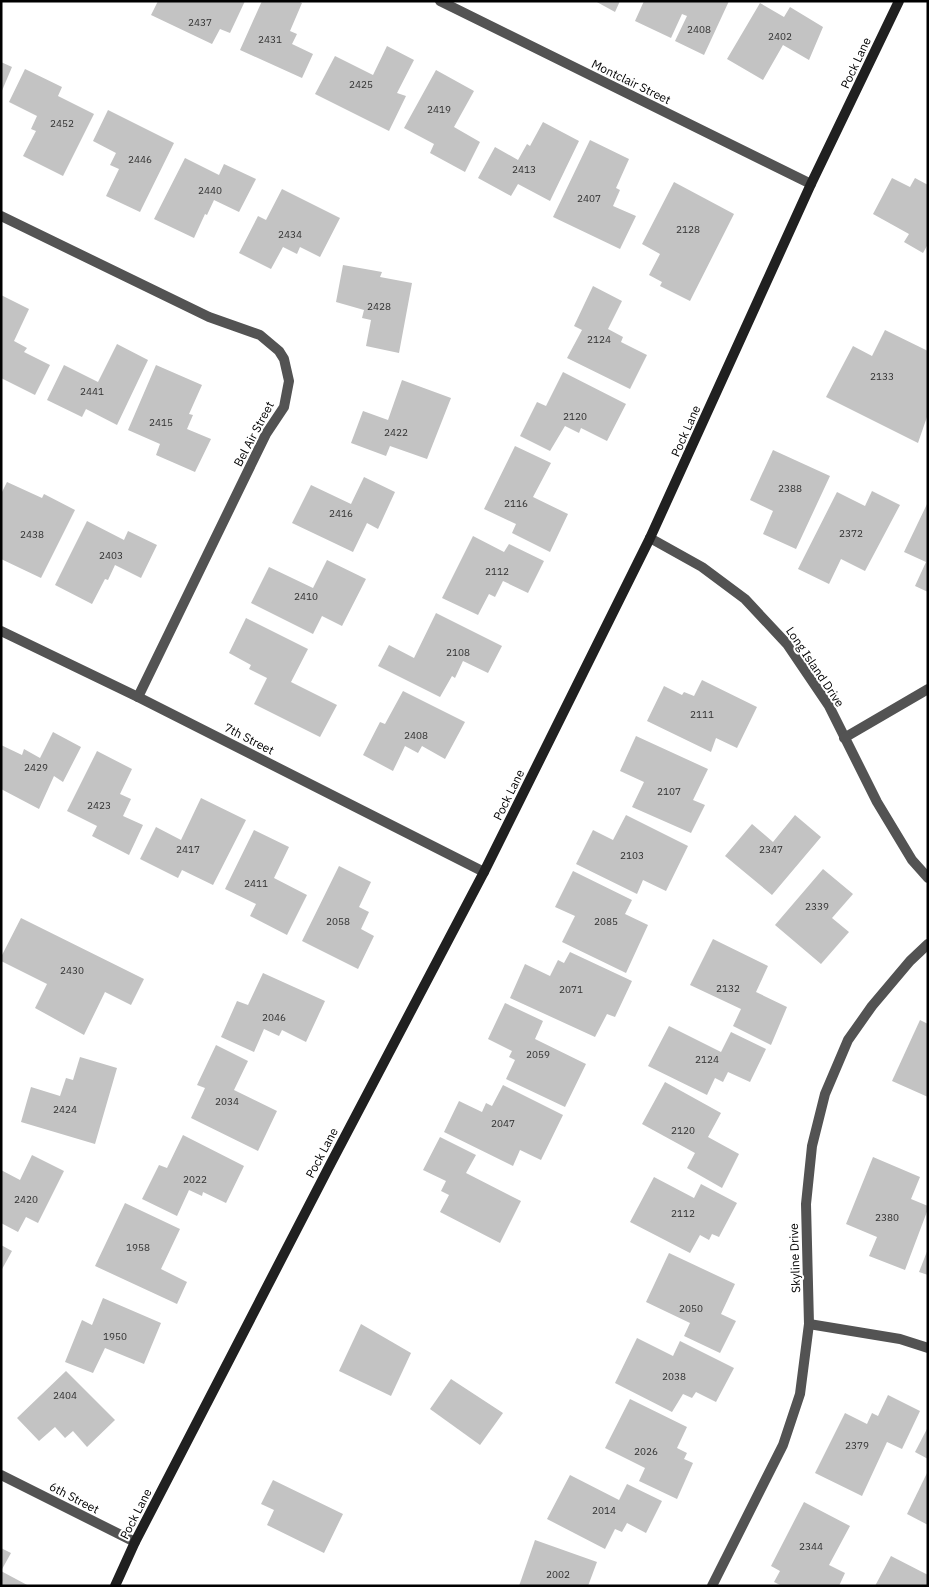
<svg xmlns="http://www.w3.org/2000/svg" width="929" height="1587" viewBox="0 0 929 1587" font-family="'IBM Plex Sans',sans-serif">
  <rect width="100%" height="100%" fill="#fff"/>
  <g fill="#c3c3c3">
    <path d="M158,1H245L230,33L220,29L212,44L151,15Z"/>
    <path d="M262,1H298L302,3L290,31L297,34L292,44L313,54L302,78L240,50Z"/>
    <path d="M595,1H620L615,12Z"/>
    <path d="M644,1H729L704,55L675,41L687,16L682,14L671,38L635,21Z"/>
    <path d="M760,3L784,17L790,7L823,27L809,60L783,45L763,80L727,59Z"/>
    <path d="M387,46L414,60L397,93L406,96L389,131L315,94L335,56L373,75Z"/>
    <path d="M1,62L12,67L1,93Z"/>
    <path d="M25,69L62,87L58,96L94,114L63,176L23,156L36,131L31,129L37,116L9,102Z"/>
    <path d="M436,70L474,91L454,127L480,142L465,172L430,153L434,144L404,128Z"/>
    <path d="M108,110L174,143L140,212L106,196L119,169L110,165L116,153L93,141Z"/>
    <path d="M543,122L579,141L550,201L518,184L511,196L478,178L495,147L518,160L527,144L530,146Z"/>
    <path d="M590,140L629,159L616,188L620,190L613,206L636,216L620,249L553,217Z"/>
    <path d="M185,158L219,175L224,164L256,179L239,212L214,200L207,215L205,214L194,238L154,219Z"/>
    <path d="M892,178L910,187L915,178L928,185V244L923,253L904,242L909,234L873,214Z"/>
    <path d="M674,182L734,214L690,301L660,286L662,282L649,275L660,254L642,244Z"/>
    <path d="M282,189L340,218L320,257L300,247L297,254L283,247L271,269L239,253L258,216L266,220Z"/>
    <path d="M343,265L382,272L380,277L412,283L399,353L366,346L371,320L362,318L364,310L336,302Z"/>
    <path d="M593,286L622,301L608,329L623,337L621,342L647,355L630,389L567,358L582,330L574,326Z"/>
    <path d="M1,295L29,309L14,341L27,348L24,352L50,365L35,395L1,378Z"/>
    <path d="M885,330L928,351V414L918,443L826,397L853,346L872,356Z"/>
    <path d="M117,344L148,360L117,425L86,409L82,417L47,400L64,365L98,382Z"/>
    <path d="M156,365L202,385L189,414L193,415L187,429L211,439L195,472L156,455L160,444L128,430Z"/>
    <path d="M563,372L626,404L607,441L581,428L579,433L565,426L550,451L520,436L537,402L546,406Z"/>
    <path d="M402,380L451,398L427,459L390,446L386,456L351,443L363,411L388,420Z"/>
    <path d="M515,446L551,463L533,497L568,514L550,552L512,533L516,524L484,509Z"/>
    <path d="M773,450L830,476L796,549L763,534L773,511L750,500Z"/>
    <path d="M364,477L395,492L378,529L367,523L353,552L292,523L311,485L351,504Z"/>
    <path d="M7,482L42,498L44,494L75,510L41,578L1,559V494Z"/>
    <path d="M872,491L900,505L865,571L841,559L829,584L798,569L837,492L865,506Z"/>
    <path d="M928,502V592L915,586L926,562L904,552Z"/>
    <path d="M87,521L124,540L128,531L157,545L141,578L115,565L108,580L105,579L92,604L55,585Z"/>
    <path d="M473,536L504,552L509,544L544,561L528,593L503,581L495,597L489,594L478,615L442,598Z"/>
    <path d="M327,560L366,579L342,626L322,616L313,634L251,603L269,567L313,588Z"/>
    <path d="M436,613L502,646L488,673L463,661L455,678L452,676L440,697L378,666L389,645L414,658Z"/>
    <path d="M246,618L308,649L291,682L337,705L320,737L254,704L267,678L249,669L251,665L229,653Z"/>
    <path d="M702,680L757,707L737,748L716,738L711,752L647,721L664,686L682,695L684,692L694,696Z"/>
    <path d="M403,691L465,722L445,759L422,746L418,753L405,746L393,771L363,755L380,722L385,724Z"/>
    <path d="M53,732L81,747L63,782L54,776L39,809L1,789V745L22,755L24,749L40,758Z"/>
    <path d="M636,736L708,769L693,800L705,805L691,833L632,807L644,782L620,771Z"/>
    <path d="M97,751L132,769L120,794L131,799L123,816L143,825L129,855L92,836L97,826L67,811Z"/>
    <path d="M201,798L246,820L213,885L182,870L178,878L140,859L156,827L181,840Z"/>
    <path d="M626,815L688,846L666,891L643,880L637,894L576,864L593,830L613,840Z"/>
    <path d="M795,815L821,837L772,895L725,856L752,824L773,842Z"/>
    <path d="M254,830L289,847L274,878L307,895L287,935L250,916L256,904L225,889Z"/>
    <path d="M339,866L371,882L359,907L369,912L361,929L374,936L358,969L302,941Z"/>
    <path d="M823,869L853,894L832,918L849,932L821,964L775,925Z"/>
    <path d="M573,871L632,900L625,914L648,925L626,973L562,942L575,916L555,907Z"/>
    <path d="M21,918L144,979L131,1005L105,992L84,1035L35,1008L47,984L1,961V957Z"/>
    <path d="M713,939L768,966L756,992L787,1007L771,1045L733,1026L741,1009L690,985Z"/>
    <path d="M570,952L632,981L615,1017L607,1014L595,1037L510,998L525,964L550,976L558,960L564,963Z"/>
    <path d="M263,973L325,1001L306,1042L282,1030L279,1036L264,1029L254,1052L221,1037L237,1001L248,1005Z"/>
    <path d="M505,1003L543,1021L535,1039L586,1064L565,1107L506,1079L515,1060L509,1057L512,1051L488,1039Z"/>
    <path d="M920,1020L928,1024V1097L892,1081Z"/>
    <path d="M669,1026L721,1052L731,1032L766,1049L750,1082L728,1072L723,1082L715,1078L707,1095L648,1066Z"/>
    <path d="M216,1045L248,1061L234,1090L277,1111L258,1151L191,1118L205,1088L197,1085Z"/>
    <path d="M80,1057L117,1068L95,1144L21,1122L31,1087L60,1096L66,1078L73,1080Z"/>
    <path d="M665,1082L721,1113L708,1137L739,1154L722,1188L687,1168L695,1153L642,1124Z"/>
    <path d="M503,1085L563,1115L541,1160L520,1150L513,1166L444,1132L459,1101L482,1112L486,1103L492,1106Z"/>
    <path d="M183,1135L244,1166L226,1203L203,1192L202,1196L189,1190L177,1216L142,1199L159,1165L167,1168Z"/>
    <path d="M440,1137L476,1155L466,1173L521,1201L500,1243L440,1212L449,1195L441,1191L446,1181L423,1170Z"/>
    <path d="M32,1155L64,1171L38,1223L26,1217L18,1232L1,1223V1170L20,1180Z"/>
    <path d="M873,1157L920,1177L911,1199L928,1206V1209L905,1270L869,1256L877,1237L846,1224Z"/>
    <path d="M654,1177L694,1198L701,1184L737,1203L719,1237L712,1234L709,1240L700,1235L690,1253L630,1222Z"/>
    <path d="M125,1203L180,1229L161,1269L187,1282L177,1304L95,1266Z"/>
    <path d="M1,1245L12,1251L1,1271Z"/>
    <path d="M928,1249V1275L919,1272Z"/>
    <path d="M669,1253L735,1284L721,1314L736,1321L720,1353L684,1336L690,1323L646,1302Z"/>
    <path d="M103,1298L161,1323L144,1364L105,1348L93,1373L65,1362L82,1320L92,1325Z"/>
    <path d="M361,1324L411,1353L391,1396L339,1371Z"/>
    <path d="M637,1338L673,1356L680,1341L734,1368L716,1402L696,1392L692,1398L683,1394L672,1412L615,1383Z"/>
    <path d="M66,1371L115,1420L87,1447L73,1431L65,1438L55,1427L39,1441L17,1418Z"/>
    <path d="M451,1379L503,1413L480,1445L430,1409Z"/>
    <path d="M888,1395L920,1411L902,1449L887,1442L862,1496L815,1473L845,1413L867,1424L872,1413L878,1416Z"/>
    <path d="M630,1399L687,1427L677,1448L687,1453L684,1459L693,1463L677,1499L639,1481L645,1468L605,1448Z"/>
    <path d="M928,1427V1459L915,1452Z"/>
    <path d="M928,1471V1525L907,1514Z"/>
    <path d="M570,1475L619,1500L627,1484L662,1501L646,1533L627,1523L622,1532L615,1529L605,1549L547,1519Z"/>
    <path d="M273,1480L343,1514L324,1553L267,1525L274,1510L261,1504Z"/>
    <path d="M804,1502L850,1526L829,1565L845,1573L839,1586H782L774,1582L780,1571L771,1566Z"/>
    <path d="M535,1540L597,1562L588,1586H519Z"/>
    <path d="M1,1548L11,1553L1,1571L29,1586H1Z"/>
    <path d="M891,1556L928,1575L927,1586H875Z"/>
  </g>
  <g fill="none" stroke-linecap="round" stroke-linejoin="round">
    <g stroke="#535353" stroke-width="10">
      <path d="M440,1L811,184"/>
      <path d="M1,216L209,317L260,335L279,351L284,359L289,381L284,407L266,434L138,697"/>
      <path d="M650,538L702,567L745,599L787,644L829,706L877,802L912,860L928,878"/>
      <path d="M1,631L138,697L484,872"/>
      <path d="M844,738L928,689"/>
      <path d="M809,1324L900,1339L928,1348"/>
      <path d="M1,1475L135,1542"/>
      <path d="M712,1586L783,1445L800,1394L809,1324L806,1204L812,1146L825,1094L848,1040L872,1006L910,961L928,944"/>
    </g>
    <path stroke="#202020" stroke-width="10" d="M115,1586L135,1542L331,1163L484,872L650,538L811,184L899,1"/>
  </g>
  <g text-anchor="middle" stroke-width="4" stroke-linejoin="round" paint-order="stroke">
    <g font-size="10" fill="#313131">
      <text x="200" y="26">2437</text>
      <text x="699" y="33">2408</text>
      <text x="780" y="40">2402</text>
      <text x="270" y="43">2431</text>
      <text x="361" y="88">2425</text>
      <text x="439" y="113">2419</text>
      <text x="62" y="127">2452</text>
      <text x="140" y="163">2446</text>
      <text x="524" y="173">2413</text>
      <text x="210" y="194">2440</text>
      <text x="589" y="202">2407</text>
      <text x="688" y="233">2128</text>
      <text x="290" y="238">2434</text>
      <text x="379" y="310">2428</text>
      <text x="599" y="343">2124</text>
      <text x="882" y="380">2133</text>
      <text x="92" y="395">2441</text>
      <text x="575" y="420">2120</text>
      <text x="161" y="426">2415</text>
      <text x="396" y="436">2422</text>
      <text x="790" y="492">2388</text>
      <text x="516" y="507">2116</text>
      <text x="341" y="517">2416</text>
      <text x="851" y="537">2372</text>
      <text x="32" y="538">2438</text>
      <text x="111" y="559">2403</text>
      <text x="497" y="575">2112</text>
      <text x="306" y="600">2410</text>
      <text x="458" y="656">2108</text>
      <text x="702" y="718">2111</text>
      <text x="416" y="739">2408</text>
      <text x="36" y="771">2429</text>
      <text x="669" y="795">2107</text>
      <text x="99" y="809">2423</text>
      <text x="188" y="853">2417</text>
      <text x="771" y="853">2347</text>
      <text x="632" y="859">2103</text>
      <text x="256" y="887">2411</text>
      <text x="817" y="910">2339</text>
      <text x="338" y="925">2058</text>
      <text x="606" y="925">2085</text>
      <text x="72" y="974">2430</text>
      <text x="728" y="992">2132</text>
      <text x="571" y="993">2071</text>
      <text x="274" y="1021">2046</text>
      <text x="538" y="1058">2059</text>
      <text x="707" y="1063">2124</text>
      <text x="227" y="1105">2034</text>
      <text x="65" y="1113">2424</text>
      <text x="503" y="1127">2047</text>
      <text x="683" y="1134">2120</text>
      <text x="195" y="1183">2022</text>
      <text x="26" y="1203">2420</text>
      <text x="683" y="1217">2112</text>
      <text x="887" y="1221">2380</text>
      <text x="138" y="1251">1958</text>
      <text x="691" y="1312">2050</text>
      <text x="115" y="1340">1950</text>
      <text x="674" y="1380">2038</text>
      <text x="65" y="1399">2404</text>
      <text x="857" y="1449">2379</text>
      <text x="646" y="1455">2026</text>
      <text x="604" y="1514">2014</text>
      <text x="811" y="1550">2344</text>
      <text x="558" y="1578">2002</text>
    </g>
    <g font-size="12" fill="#000" stroke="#fff">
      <text transform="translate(856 63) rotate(-65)" y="4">Pock Lane</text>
      <text transform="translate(631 82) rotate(26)" y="4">Montclair Street</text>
      <text transform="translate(686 431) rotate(-66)" y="4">Pock Lane</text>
      <text transform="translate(254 434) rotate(-62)" y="4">Bel Air Street</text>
      <text transform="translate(815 667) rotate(56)" y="4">Long Island Drive</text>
      <text transform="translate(249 739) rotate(27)" y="4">7th Street</text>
      <text transform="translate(509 795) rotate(-64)" y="4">Pock Lane</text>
      <text transform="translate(322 1153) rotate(-62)" y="4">Pock Lane</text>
      <text transform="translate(795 1258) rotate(-92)" y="4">Skyline Drive</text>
      <text transform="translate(74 1498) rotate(27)" y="4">6th Street</text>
      <text transform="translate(136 1514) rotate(-63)" y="4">Pock Lane</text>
    </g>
  </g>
  <rect width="929" height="1587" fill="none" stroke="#000000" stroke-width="5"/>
</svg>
